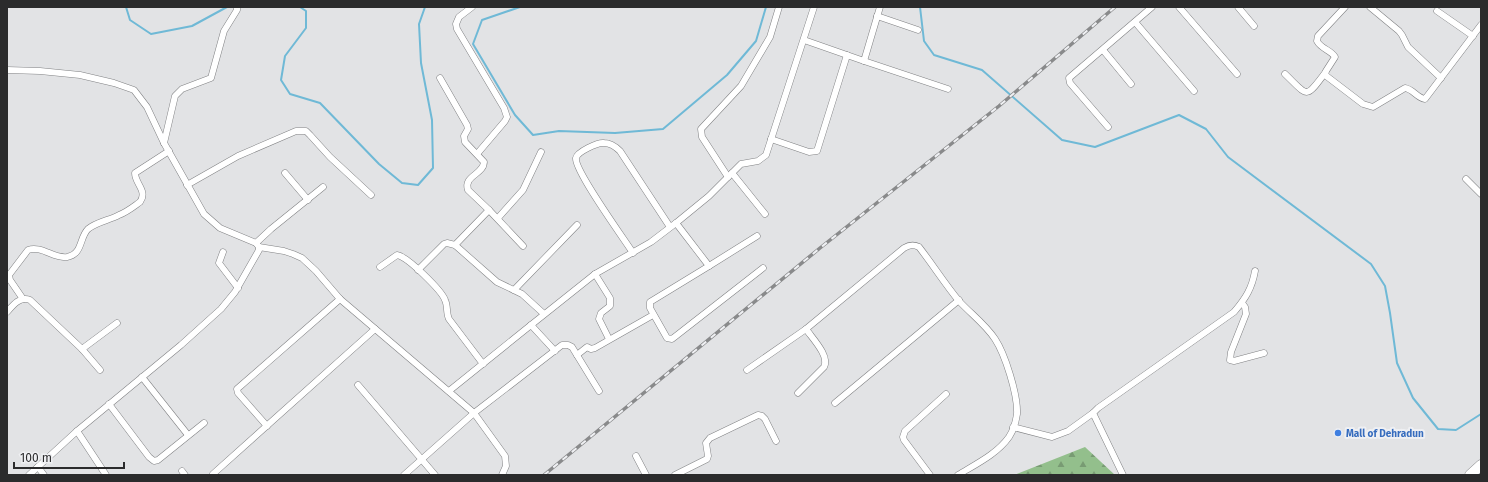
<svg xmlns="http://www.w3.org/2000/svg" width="1488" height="482" viewBox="0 0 1488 482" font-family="'Fira Sans',sans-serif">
  <defs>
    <pattern id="forest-firs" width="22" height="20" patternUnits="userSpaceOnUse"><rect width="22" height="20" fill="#93bf8c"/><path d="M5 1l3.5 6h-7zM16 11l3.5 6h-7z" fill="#789b73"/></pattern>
  </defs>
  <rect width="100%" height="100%" fill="#e2e3e5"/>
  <path fill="url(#forest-firs)" d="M1085,447L1115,475H1014Z"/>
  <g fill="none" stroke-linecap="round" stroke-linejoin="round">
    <g stroke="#6fb9d6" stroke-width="2">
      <path d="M126,7L130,20L151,34L192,26L227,7"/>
      <path d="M300,7L306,11V28L285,56L281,80L290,94L320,103L379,164L402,183L418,185L433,168L432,120L421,63L419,24L425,7"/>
      <path d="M520,7L482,20L473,44L515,115L533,135L559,131L615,133L663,129L727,75L756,41L766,7"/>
      <path d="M920,7L924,41L934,55L982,70L1062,140L1095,147L1179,115L1206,129L1228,157L1371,264L1385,286L1390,313L1397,363L1413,398L1438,429L1456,430L1481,414"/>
    </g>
    <g stroke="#818284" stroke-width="7">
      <g id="minor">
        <path d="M472,7L459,17L456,24L457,29L504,108L507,117L505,121L477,154"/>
        <path d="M1179,7L1237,74"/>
        <path d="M1238,7L1254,26"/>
        <path d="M1345,7L1318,36L1317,41C1321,49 1331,50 1335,57L1326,71L1325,75L1363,104L1373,107L1405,88C1413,89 1417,98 1425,99L1481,25"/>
        <path d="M1370,7L1399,31L1402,35L1408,47L1441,78"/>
        <path d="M1437,11L1473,36"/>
        <path d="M877,16L918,30"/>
        <path d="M1135,22L1194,91"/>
        <path d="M804,40L864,61L880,7"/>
        <path d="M1103,50L1131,84"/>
        <path d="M864,61L948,89"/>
        <path d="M7,70L40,71L80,75L114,83L134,90L147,107L164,143L204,214L220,228L256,243L259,247V250L235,292L221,309L181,345L77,431L29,475"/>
        <path d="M1285,74C1308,96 1305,100 1325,73"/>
        <path d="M440,78L467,125L468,129L464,136L465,142L484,162C484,174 463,176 468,190L489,210"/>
        <path d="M1108,127L1070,83L1069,78L1152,7"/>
        <path d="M771,139L809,152L817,151L847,55"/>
        <path d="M164,143L175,96L182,89L211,78L224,31L237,10V7"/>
        <path d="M285,173L308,200"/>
        <path d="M732,173L765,214"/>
        <path d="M728,177L702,137L701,129L741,86L770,37L779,7"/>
        <path d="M1466,179L1481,194"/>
        <path d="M187,185L238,156L296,131H306L310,135L330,157L371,195"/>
        <path d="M498,218L523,190L541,152"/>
        <path d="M676,223L709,266L757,236"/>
        <path d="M256,243L271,229L323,187"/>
        <path d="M455,245L489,210L523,246"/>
        <path d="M259,247L284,251L293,254L302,258L316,271L340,299L474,413L505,456L506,466L502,475"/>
        <path d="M223,252L219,263L238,288"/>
        <path d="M633,253C624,239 574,170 576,158C577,152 598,142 604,143C610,143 616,147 620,151L670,227"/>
        <path d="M709,266L650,302V308L667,338L672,339L763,268"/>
        <path d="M380,267L397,255C407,256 442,291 445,300C448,306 446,313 449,319L483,364"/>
        <path d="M418,270L444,244L447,243L455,245L497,282L522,294L544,314"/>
        <path d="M595,274L610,298V306L601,313L599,319L609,339"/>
        <path d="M514,290L577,225"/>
        <path d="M23,299L10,280L9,275L28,250C41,245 54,259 67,257C83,254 79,238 88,229C96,222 110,220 119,215C127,212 133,207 140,202C148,191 135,184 135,173L169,151"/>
        <path d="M1242,303L1245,307L1246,314L1231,352L1230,360L1234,361L1264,353"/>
        <path d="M7,312C13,305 20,296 30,300L82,349L100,370"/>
        <path d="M531,325L595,274L651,242L676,223L709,196L741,164L758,161L766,155L814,7"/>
        <path d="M82,349L117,323"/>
        <path d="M577,355L587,347L591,349L595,348L653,315"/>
        <path d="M747,370L806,329L904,248C909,245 913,244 919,247C933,265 945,284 959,301C971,314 985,324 995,339C1005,354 1018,395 1017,414C1016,421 1013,431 1009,437C997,454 976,464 958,475"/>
        <path d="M142,377L188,435"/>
        <path d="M358,385L435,475"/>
        <path d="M449,391L531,325L555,351"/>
        <path d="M798,393L824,367C830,356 812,338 806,329"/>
        <path d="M835,403L959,300"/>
        <path d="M109,404L149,457L154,461L158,460L204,423"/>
        <path d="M267,426L238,393L237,389L340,299"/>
        <path d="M1013,427L1052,437L1068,431L1093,413"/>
        <path d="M77,431L106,475"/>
        <path d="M636,456L646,475"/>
        <path d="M38,467L44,475"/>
        <path d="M182,471L185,475"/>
        <path d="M213,474L375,329"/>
        <path d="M404,475L474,413L562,345H568L572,347L599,391"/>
        <path d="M675,475L707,459L708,456L706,443L710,438L758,415L762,416L765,419L776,441"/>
        <path d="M930,475L904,440L903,437L905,431L946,394"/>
        <path d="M1123,475L1093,413L1098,408L1234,312C1246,298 1252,288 1255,271"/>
      </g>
    </g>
    <g stroke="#818284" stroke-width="11">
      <path id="trunk" d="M1470,475L1481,465"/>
    </g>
    <use href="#minor" stroke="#fff" stroke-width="6"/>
    <use href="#trunk" stroke="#fff" stroke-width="10"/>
    <g stroke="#898a8b" stroke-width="3.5">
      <path id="rail" d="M544,475L820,248L999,106L1115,7"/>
    </g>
    <use href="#rail" stroke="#eff0f3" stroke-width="2" stroke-dasharray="6" stroke-linecap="butt"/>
  </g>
  <circle fill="#3f7fe0" stroke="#eff0f3" stroke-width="1.5" cx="1338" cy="433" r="4"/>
  <g text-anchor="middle" stroke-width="4" stroke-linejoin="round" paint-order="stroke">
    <g font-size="10" font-weight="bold" fill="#366cbe" stroke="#eff0f3" text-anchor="start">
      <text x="1346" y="437">Mall of Dehradun</text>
    </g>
  </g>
  <rect width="1488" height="482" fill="none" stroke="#2b2b2c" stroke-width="16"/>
  <path d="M14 462v6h110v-6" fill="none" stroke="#2b2b2c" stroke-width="2"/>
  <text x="20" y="462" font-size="12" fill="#2b2b2c" stroke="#eff0f3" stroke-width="3" paint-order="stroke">100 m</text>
</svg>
